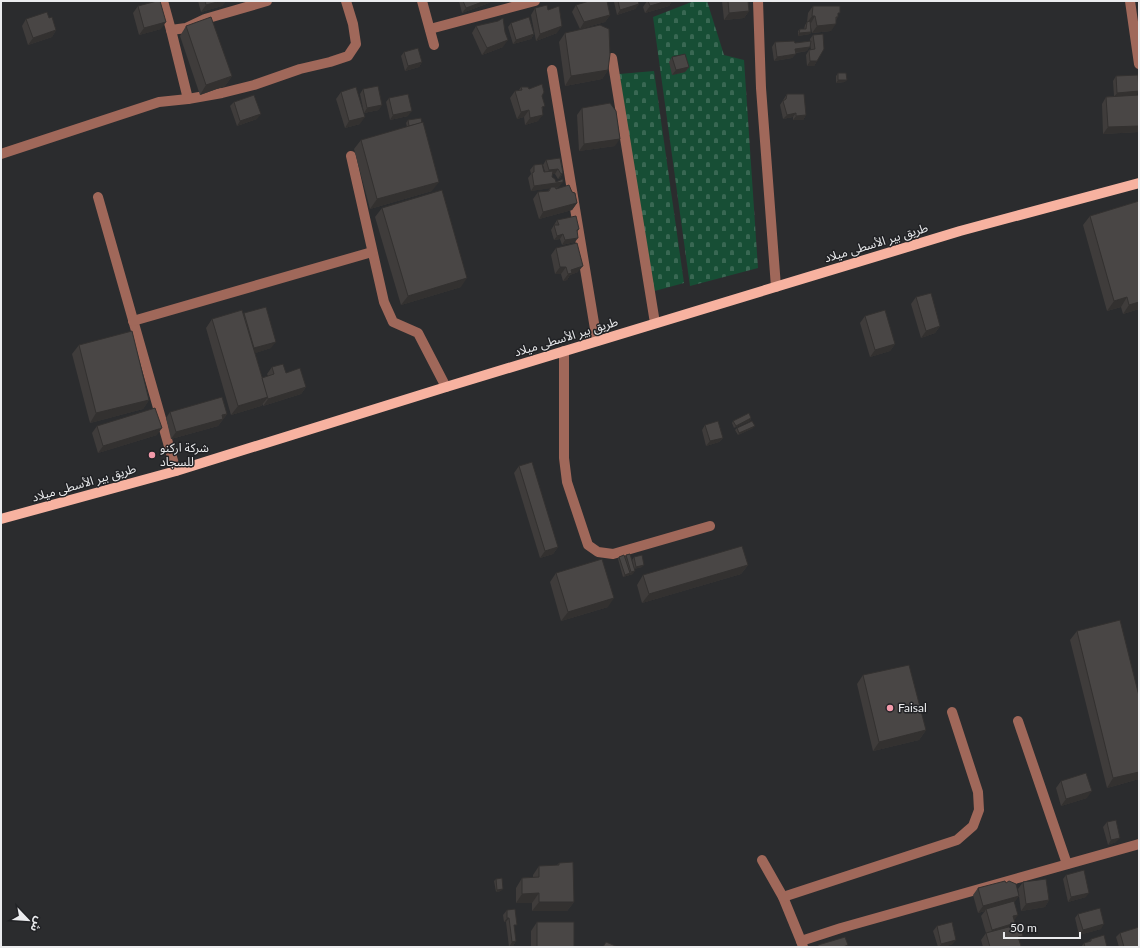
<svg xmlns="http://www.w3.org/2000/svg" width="1140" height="948" viewBox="0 0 1140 948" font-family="Lato,'Noto Sans Arabic',sans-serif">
  <defs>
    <pattern id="cemetery-stones" width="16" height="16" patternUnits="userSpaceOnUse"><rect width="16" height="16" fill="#174e35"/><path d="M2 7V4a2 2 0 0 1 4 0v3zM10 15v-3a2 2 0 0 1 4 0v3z" fill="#396853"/></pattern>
  </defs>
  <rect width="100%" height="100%" fill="#2b2c2e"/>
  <g fill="url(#cemetery-stones)">
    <path d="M694,1H707L724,55L744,60L758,268L690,286L653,17Z"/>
    <path d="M654,71L684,283L651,292L619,74Z"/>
  </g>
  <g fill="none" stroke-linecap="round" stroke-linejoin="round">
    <g stroke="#a0685a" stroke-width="10">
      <path d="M163,1L171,30L186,28L205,19L267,1"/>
      <path d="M422,1L434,45"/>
      <path d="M758,1L761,88L776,287"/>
      <path d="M1130,1L1139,64"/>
      <path d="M430,29L535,1"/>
      <path d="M171,30L188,99"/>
      <path d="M612,58L655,323"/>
      <path d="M552,70L597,341"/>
      <path d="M1,154L159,102L188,99L222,93L254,85L300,69L330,62L348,56L356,44L353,24L346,1"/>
      <path d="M351,156L384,302L393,322L418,333L446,387"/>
      <path d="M98,197L176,471"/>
      <path d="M133,321L372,252"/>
      <path d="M564,351V458L567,482L588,545L598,552L613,554L710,526"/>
      <path d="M1018,721L1067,864"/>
      <path d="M762,860L783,897L801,941"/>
      <path d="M783,897L957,840L973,826L979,810L978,792L952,712"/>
      <path d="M803,947L801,941L841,928L1139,844"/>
    </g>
    <path stroke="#f7b2a0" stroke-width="10" d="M1,519L176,471L446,387L960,231L1139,183"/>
  </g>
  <g fill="#3f3c3b">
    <path d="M198,1H226L222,6L201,12Z"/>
    <path d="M459,1H491L489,3L462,13Z"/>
    <path d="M611,1H638L639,4L635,9L617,15L614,2Z"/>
    <path d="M647,1H672L669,6L645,13L643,7Z"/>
    <path d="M722,1H748L749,11L744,18L724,20Z"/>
    <path d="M576,5L610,15L605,22L580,29L572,12Z"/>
    <path d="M138,6L161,29L139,35L133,13Z"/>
    <path d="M813,6L838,16L831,31L812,33L810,23L811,32L810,34L798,36V31L800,29H804L805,25L807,22L808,13Z"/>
    <path d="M535,8L548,10L557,33L536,41L531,15Z"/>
    <path d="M49,18L56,30L52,37L28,45L22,26L26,19Z"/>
    <path d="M511,23L534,34L531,39L513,44L508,27Z"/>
    <path d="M186,26L232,76L225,86L200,95L180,36Z"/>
    <path d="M476,26L503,47L482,55L472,33Z"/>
    <path d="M565,33L608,70L602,79L565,86L559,42Z"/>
    <path d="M813,35L817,61L814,66H807L806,55L809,50H811L810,44L807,51L796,53L792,58L774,61L772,47L775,42L795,43L810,41V39Z"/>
    <path d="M404,52L422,62L419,67L405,71L401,56Z"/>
    <path d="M672,57L689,67L685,72L672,75L669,62Z"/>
    <path d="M838,73L845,82L836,83V76Z"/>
    <path d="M1116,76L1136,95H1139V132L1103,134L1102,104L1106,97L1114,96L1113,81Z"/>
    <path d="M521,87L529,89L542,96L543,110L538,121L525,125L524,117L517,119L510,98L515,91L519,90Z"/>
    <path d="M363,89L379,110L364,113L360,94Z"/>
    <path d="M341,92L360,124L345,128L336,99Z"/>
    <path d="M787,94L806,115L803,120H793V117L783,119L780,105Z"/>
    <path d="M389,98L408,116L390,120L386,102Z"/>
    <path d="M234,102L257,119L237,126L230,106Z"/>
    <path d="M582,108L615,146L579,151L577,115Z"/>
    <path d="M408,120L432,191L370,209L354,149L361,140L407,127L406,123Z"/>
    <path d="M546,160L563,173L560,178L558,179L555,174H552V177L559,187L556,188V189L572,192L577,203L572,210L539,219L533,199L538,192L548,191L550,188L531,191L528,178L531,174L530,170L534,165L545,172L543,165Z"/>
    <path d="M1139,201V309L1123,314L1121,307L1107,311L1083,225L1090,216Z"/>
    <path d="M382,208L461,287L401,305L375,217Z"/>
    <path d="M557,220L579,229L577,232L575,242L562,245L560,239L554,240L551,230Z"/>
    <path d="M556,248L578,272L570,275L567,280L563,281L561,274H555L551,255Z"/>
    <path d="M916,297L940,326L935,333L921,338L911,304Z"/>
    <path d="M244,313L271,348L255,353L262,378L268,376L267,374L272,367L286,373L306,387L301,394L263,406V404L261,406L231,415L206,328L212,319L243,314Z"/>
    <path d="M865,316L895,344L890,351L870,357L860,323Z"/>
    <path d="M79,345L149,400L143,409L90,423L72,354Z"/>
    <path d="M170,412L227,414L218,426L171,439L166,418Z"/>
    <path d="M751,418L750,421L734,428L732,423L733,421Z"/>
    <path d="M705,425L723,438L719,442L706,446L702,430Z"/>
    <path d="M97,426L157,435L98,453L92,433Z"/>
    <path d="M737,428H753L738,435L735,430Z"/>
    <path d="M519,466L558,547L553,554L540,558L514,473Z"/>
    <path d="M626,555L633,574L623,577L618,559L619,557H625Z"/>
    <path d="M634,557L642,567L634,569L632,560Z"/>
    <path d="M748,565L741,574L642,603L637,585L643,575Z"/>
    <path d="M556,573L608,607L561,621L550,582Z"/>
    <path d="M1077,631L1139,779L1107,788L1070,640Z"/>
    <path d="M863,675L926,730L919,740L873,751L857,684Z"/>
    <path d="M1061,781L1087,798L1061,806L1056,788Z"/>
    <path d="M1107,822L1116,842L1108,845L1103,827Z"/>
    <path d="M559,863L574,902L567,911H532V903H516V888L522,878L533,877V875L539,866L557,865Z"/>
    <path d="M1066,875L1086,897L1068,902L1063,879Z"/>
    <path d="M496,879L501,891L496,892L494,881Z"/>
    <path d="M1023,882L1049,900L1045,907L1021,911L1018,889Z"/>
    <path d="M1006,883L1019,896L1014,902V920L1013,925L1020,941V947H983L981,940L986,933L981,916L985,911L978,913L973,895L978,888Z"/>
    <path d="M507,910L514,929L516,941L513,946L509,947L506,922H504L503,915Z"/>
    <path d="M1078,914L1101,929L1079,935L1075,918Z"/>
    <path d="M537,922L574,947H531V931Z"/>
    <path d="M937,926L953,944L943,947H938L933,931Z"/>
    <path d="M1120,933L1139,947H1119L1116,937Z"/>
    <path d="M1091,939L1107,947H1081L1084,943L1088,942Z"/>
  </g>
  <g fill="#333130">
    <path d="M221,1H226L222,6L201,12L206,5Z"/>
    <path d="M485,1H491L489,3L462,13L466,8Z"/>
    <path d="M667,1H672L669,6L645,13L650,6Z"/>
    <path d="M773,1H793L771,3Z"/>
    <path d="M639,4L635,9L617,15L620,10Z"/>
    <path d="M749,11L744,18L724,20L729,13Z"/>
    <path d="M610,15L605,22L580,29L584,22Z"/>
    <path d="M812,16H815L811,23H807Z"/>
    <path d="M166,22L161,29L139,35L144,28Z"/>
    <path d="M836,24L831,31L812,33L817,26Z"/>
    <path d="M562,26L557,33L536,41L540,34Z"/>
    <path d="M56,30L52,37L28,45L33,38Z"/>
    <path d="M811,32L810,34L798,36L799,33Z"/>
    <path d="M534,34L531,39L513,44L516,40Z"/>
    <path d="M508,40L503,47L482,55L487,48Z"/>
    <path d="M810,47L807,51L792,53L795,49Z"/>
    <path d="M796,54L792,58L774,61L777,57Z"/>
    <path d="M810,61H817L814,66H807Z"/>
    <path d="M422,62L419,67L405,71L408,66Z"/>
    <path d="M689,67L685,72L672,75L676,70Z"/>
    <path d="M608,70L602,79L565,86L571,76Z"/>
    <path d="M232,76L225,86L200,95L206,85Z"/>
    <path d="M838,80H847L845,82L836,83Z"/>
    <path d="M1139,91L1136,96L1114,97L1117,93Z"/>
    <path d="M382,105L379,110L364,113L367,108Z"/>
    <path d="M529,110L524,117L517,119L521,112Z"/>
    <path d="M412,111L408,116L390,120L393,115Z"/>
    <path d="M796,113L793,117L783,119L787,115Z"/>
    <path d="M261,114L257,119L237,126L240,121Z"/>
    <path d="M543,115L538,121L525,125L530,118Z"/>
    <path d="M806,115L803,120H793L796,116Z"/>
    <path d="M365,117L360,124L345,128L349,121Z"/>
    <path d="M1139,126V132L1103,134L1108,127Z"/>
    <path d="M620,139L615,146L579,151L584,144Z"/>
    <path d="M558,169L555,174H546L549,170Z"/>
    <path d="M563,173L560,178L558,179L561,174Z"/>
    <path d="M439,182L432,191L370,209L377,199Z"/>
    <path d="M563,182L559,187L531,191L534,186Z"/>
    <path d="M577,203L572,210L539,219L543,212Z"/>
    <path d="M563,234L560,239L554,240L557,236Z"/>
    <path d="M578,238L575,242L562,245L565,240Z"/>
    <path d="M583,266L578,272L570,275L567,280L563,281L571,270Z"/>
    <path d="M560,267H566L561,274H555Z"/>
    <path d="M467,278L461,287L401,305L408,296Z"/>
    <path d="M1127,297L1121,307L1107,311L1114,301Z"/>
    <path d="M1139,302V309L1123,314L1129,305Z"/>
    <path d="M940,326L935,333L921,338L926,331Z"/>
    <path d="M276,342L271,348L249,355L254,348Z"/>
    <path d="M895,344L890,351L870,357L875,350Z"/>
    <path d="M306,387L301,394L263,406L268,399Z"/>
    <path d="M268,397L261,406L231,415L238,406Z"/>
    <path d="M149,400L143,409L90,423L96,413Z"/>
    <path d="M227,414L218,426L171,439L176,432Z"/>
    <path d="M751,418L750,421L734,428L736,426Z"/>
    <path d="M755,426L753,428L738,435L739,433Z"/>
    <path d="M162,428L157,435L98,453L103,446Z"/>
    <path d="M723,438L719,442L706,446L710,441Z"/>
    <path d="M558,547L553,554L540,558L545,551Z"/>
    <path d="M644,565L642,567L634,569L636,567Z"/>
    <path d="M748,565L741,574L642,603L649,594Z"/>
    <path d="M635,571L633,574L623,577L625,575Z"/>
    <path d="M614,598L608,607L561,621L568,612Z"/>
    <path d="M926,730L919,740L873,751L879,742Z"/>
    <path d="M1139,772V779L1107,788L1113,778Z"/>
    <path d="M1092,791L1087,798L1061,806L1066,799Z"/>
    <path d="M1120,838L1116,842L1108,845L1111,840Z"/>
    <path d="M503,889L501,891L496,892L497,890Z"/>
    <path d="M539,893L532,903H516L522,894Z"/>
    <path d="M1089,893L1086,897L1068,902L1071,897Z"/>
    <path d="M1019,896L1014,903L986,909L985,911L978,913L983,906Z"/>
    <path d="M1049,900L1045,907L1021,911L1026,904Z"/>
    <path d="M539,902H574L567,911H532Z"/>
    <path d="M1018,915L1013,922V916Z"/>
    <path d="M507,918H509L506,922H504Z"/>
    <path d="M1015,923L1010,930L987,937L992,930Z"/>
    <path d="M1104,924L1101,929L1079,935L1083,930Z"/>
    <path d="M1023,936L1018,943V937Z"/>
    <path d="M956,940L953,944L943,947H939L941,944Z"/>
    <path d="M516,941L513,946L509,947L512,942Z"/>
  </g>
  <g fill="#494645" stroke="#333130">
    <path d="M157,1H160L166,22L144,28L138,6Z"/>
    <path d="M205,1H221L206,5Z"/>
    <path d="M463,1H485L466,8Z"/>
    <path d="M589,1H607L610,15L584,22L576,5Z"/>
    <path d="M618,1H638L639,4L620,10Z"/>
    <path d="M648,1H667L650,6Z"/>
    <path d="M728,1H748L749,11L729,13Z"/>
    <path d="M547,5L548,10L559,6L562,26L540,34L535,8Z"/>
    <path d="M813,6H840V13H838V17H836V24L817,26L815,16H812Z"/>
    <path d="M47,12L49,18L52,17L56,30L33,38L26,19Z"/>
    <path d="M211,17L232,76L206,85L186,26Z"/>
    <path d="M529,17L534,34L516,40L511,23Z"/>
    <path d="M503,18L505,32L508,40L487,48L476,26L498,21Z"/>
    <path d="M810,21L811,32L799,33L800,29H806L807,22Z"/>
    <path d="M600,25L609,29L610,54L608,70L571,76L565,33Z"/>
    <path d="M823,34L824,49L817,61H810L809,50L815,49L813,35Z"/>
    <path d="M794,41L795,43L811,41L810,47L795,49L796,54L777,57L775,42Z"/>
    <path d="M418,48L422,62L408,66L404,52Z"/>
    <path d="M685,54L689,67L676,70L672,57Z"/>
    <path d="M838,73H846L847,80H838Z"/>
    <path d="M1138,75L1139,91L1117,93L1116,76Z"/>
    <path d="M542,84L544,92L542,96L545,106L542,107L543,115L530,118L529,110L521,112L515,91L522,90L521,87H528L529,89Z"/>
    <path d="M378,86L382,105L367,108L363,89Z"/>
    <path d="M356,87L365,117L349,121L341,92Z"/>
    <path d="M408,94L412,111L393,115L389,98Z"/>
    <path d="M787,94H804L806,115L796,116V113L787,115L783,101L786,99Z"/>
    <path d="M254,95L261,114L240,121L234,102Z"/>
    <path d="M1139,95V126L1108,127L1106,97Z"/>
    <path d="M610,103L616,111L620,139L584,144L582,108Z"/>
    <path d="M421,118L422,123L409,126L408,120Z"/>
    <path d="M423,122L439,182L377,199L361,140Z"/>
    <path d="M560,158L563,173L561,174L558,169L549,170L546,160Z"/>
    <path d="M542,164L544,172L553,171L552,177L555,179L556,182L563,179V182L534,186L532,173L534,172V165Z"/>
    <path d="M569,185L572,192L575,193L577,203L543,212L538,192L549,191L551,187H555L556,189Z"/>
    <path d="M442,190L467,278L408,296L382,208Z"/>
    <path d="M1139,201V302L1129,305L1127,297L1114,301L1090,216Z"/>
    <path d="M576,216L579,229L577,230L578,238L565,240L563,234L557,236L554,225H559L557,220Z"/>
    <path d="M577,243L583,266L571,270L572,273L568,274L566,267H560L556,248Z"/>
    <path d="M931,293L940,326L926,331L916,297Z"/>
    <path d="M266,307L276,342L254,348L244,313Z"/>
    <path d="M242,310L268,397L238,406L212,319Z"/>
    <path d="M885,310L895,344L875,350L865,316Z"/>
    <path d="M132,331L149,400L96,413L79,345Z"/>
    <path d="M283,364L286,373L300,368L306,387L268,399L262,378L274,374L272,367Z"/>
    <path d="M222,397L227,414L222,415L223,419L176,432L170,412Z"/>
    <path d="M155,408L162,428L103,446L97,426Z"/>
    <path d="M749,413L751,418L736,426L733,421Z"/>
    <path d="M718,421L723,438L710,441L705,425Z"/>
    <path d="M752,421L755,426L739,433L737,428Z"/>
    <path d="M532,462L558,547L545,551L519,466Z"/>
    <path d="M742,546L748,565L649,594L643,575Z"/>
    <path d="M630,554L635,571L631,572L626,555Z"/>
    <path d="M624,555L630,573L625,575L619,557Z"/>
    <path d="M642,555L644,565L636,567L634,557Z"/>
    <path d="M602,559L614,598L568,612L556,573Z"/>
    <path d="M1120,620L1139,696V772L1113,778L1077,631Z"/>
    <path d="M909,665L926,730L879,742L863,675Z"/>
    <path d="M1086,773L1092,791L1066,799L1061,781Z"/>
    <path d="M1116,820L1120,838L1111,840L1107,822Z"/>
    <path d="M573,862L574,902H539V893L522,894V878L539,877V866L559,865V863Z"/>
    <path d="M1084,870L1089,893L1071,897L1066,875Z"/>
    <path d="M502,878L503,889L497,890L496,879Z"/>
    <path d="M1046,879L1049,900L1026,904L1023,882Z"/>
    <path d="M1005,881L1006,883L1009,881L1016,884L1019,896L983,906L978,888Z"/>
    <path d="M1014,901L1018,915L1013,916L1015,923L992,930L986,909Z"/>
    <path d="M1100,908L1104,924L1083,930L1078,914Z"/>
    <path d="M515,909L517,925H514L516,941L512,942L509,918H507V910Z"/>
    <rect x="537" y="922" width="37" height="25"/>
    <path d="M952,922L956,940L941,944L937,926Z"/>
    <path d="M1020,924L1023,936L1018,937L1021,946L1018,947H990L986,933Z"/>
    <path d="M1139,927V947H1124L1120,933Z"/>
    <path d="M1104,935L1107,947H1085L1084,943L1091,941V939Z"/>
    <path d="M845,937L848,945L843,947H818V945Z"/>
    <path d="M606,942L618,947H603Z"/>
  </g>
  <g fill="#f39aaa" stroke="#212225" stroke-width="1.5">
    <circle cx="152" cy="455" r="4"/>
    <circle cx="890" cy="708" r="4"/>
  </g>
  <g text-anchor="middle" stroke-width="3" stroke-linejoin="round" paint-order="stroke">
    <g font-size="12" fill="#ebecee" stroke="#212225">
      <text transform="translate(876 243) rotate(-17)" y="4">طريق بير الأسطى ميلاد</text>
      <text transform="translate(566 337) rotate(-17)" y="4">طريق بير الأسطى ميلاد</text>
      <text transform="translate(84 483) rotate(-16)" y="4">طريق بير الأسطى ميلاد</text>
    </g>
    <g font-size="12" fill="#ebecee" stroke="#212225" text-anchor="start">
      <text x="160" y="452">شركة اركنو<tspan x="160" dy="14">للسجاد</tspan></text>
      <text x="898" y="712">Faisal</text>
    </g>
  </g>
  <rect width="1140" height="948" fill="none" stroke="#ebecee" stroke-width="4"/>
  <g transform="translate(28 920) rotate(115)" stroke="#212225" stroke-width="3" paint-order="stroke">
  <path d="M0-3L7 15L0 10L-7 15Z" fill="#ebecee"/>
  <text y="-6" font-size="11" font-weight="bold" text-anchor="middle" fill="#ebecee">ش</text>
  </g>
  <path d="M1004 932v6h76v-6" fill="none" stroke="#ebecee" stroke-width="2"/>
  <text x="1010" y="932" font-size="12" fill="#ebecee" stroke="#212225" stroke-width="3" paint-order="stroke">50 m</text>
</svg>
